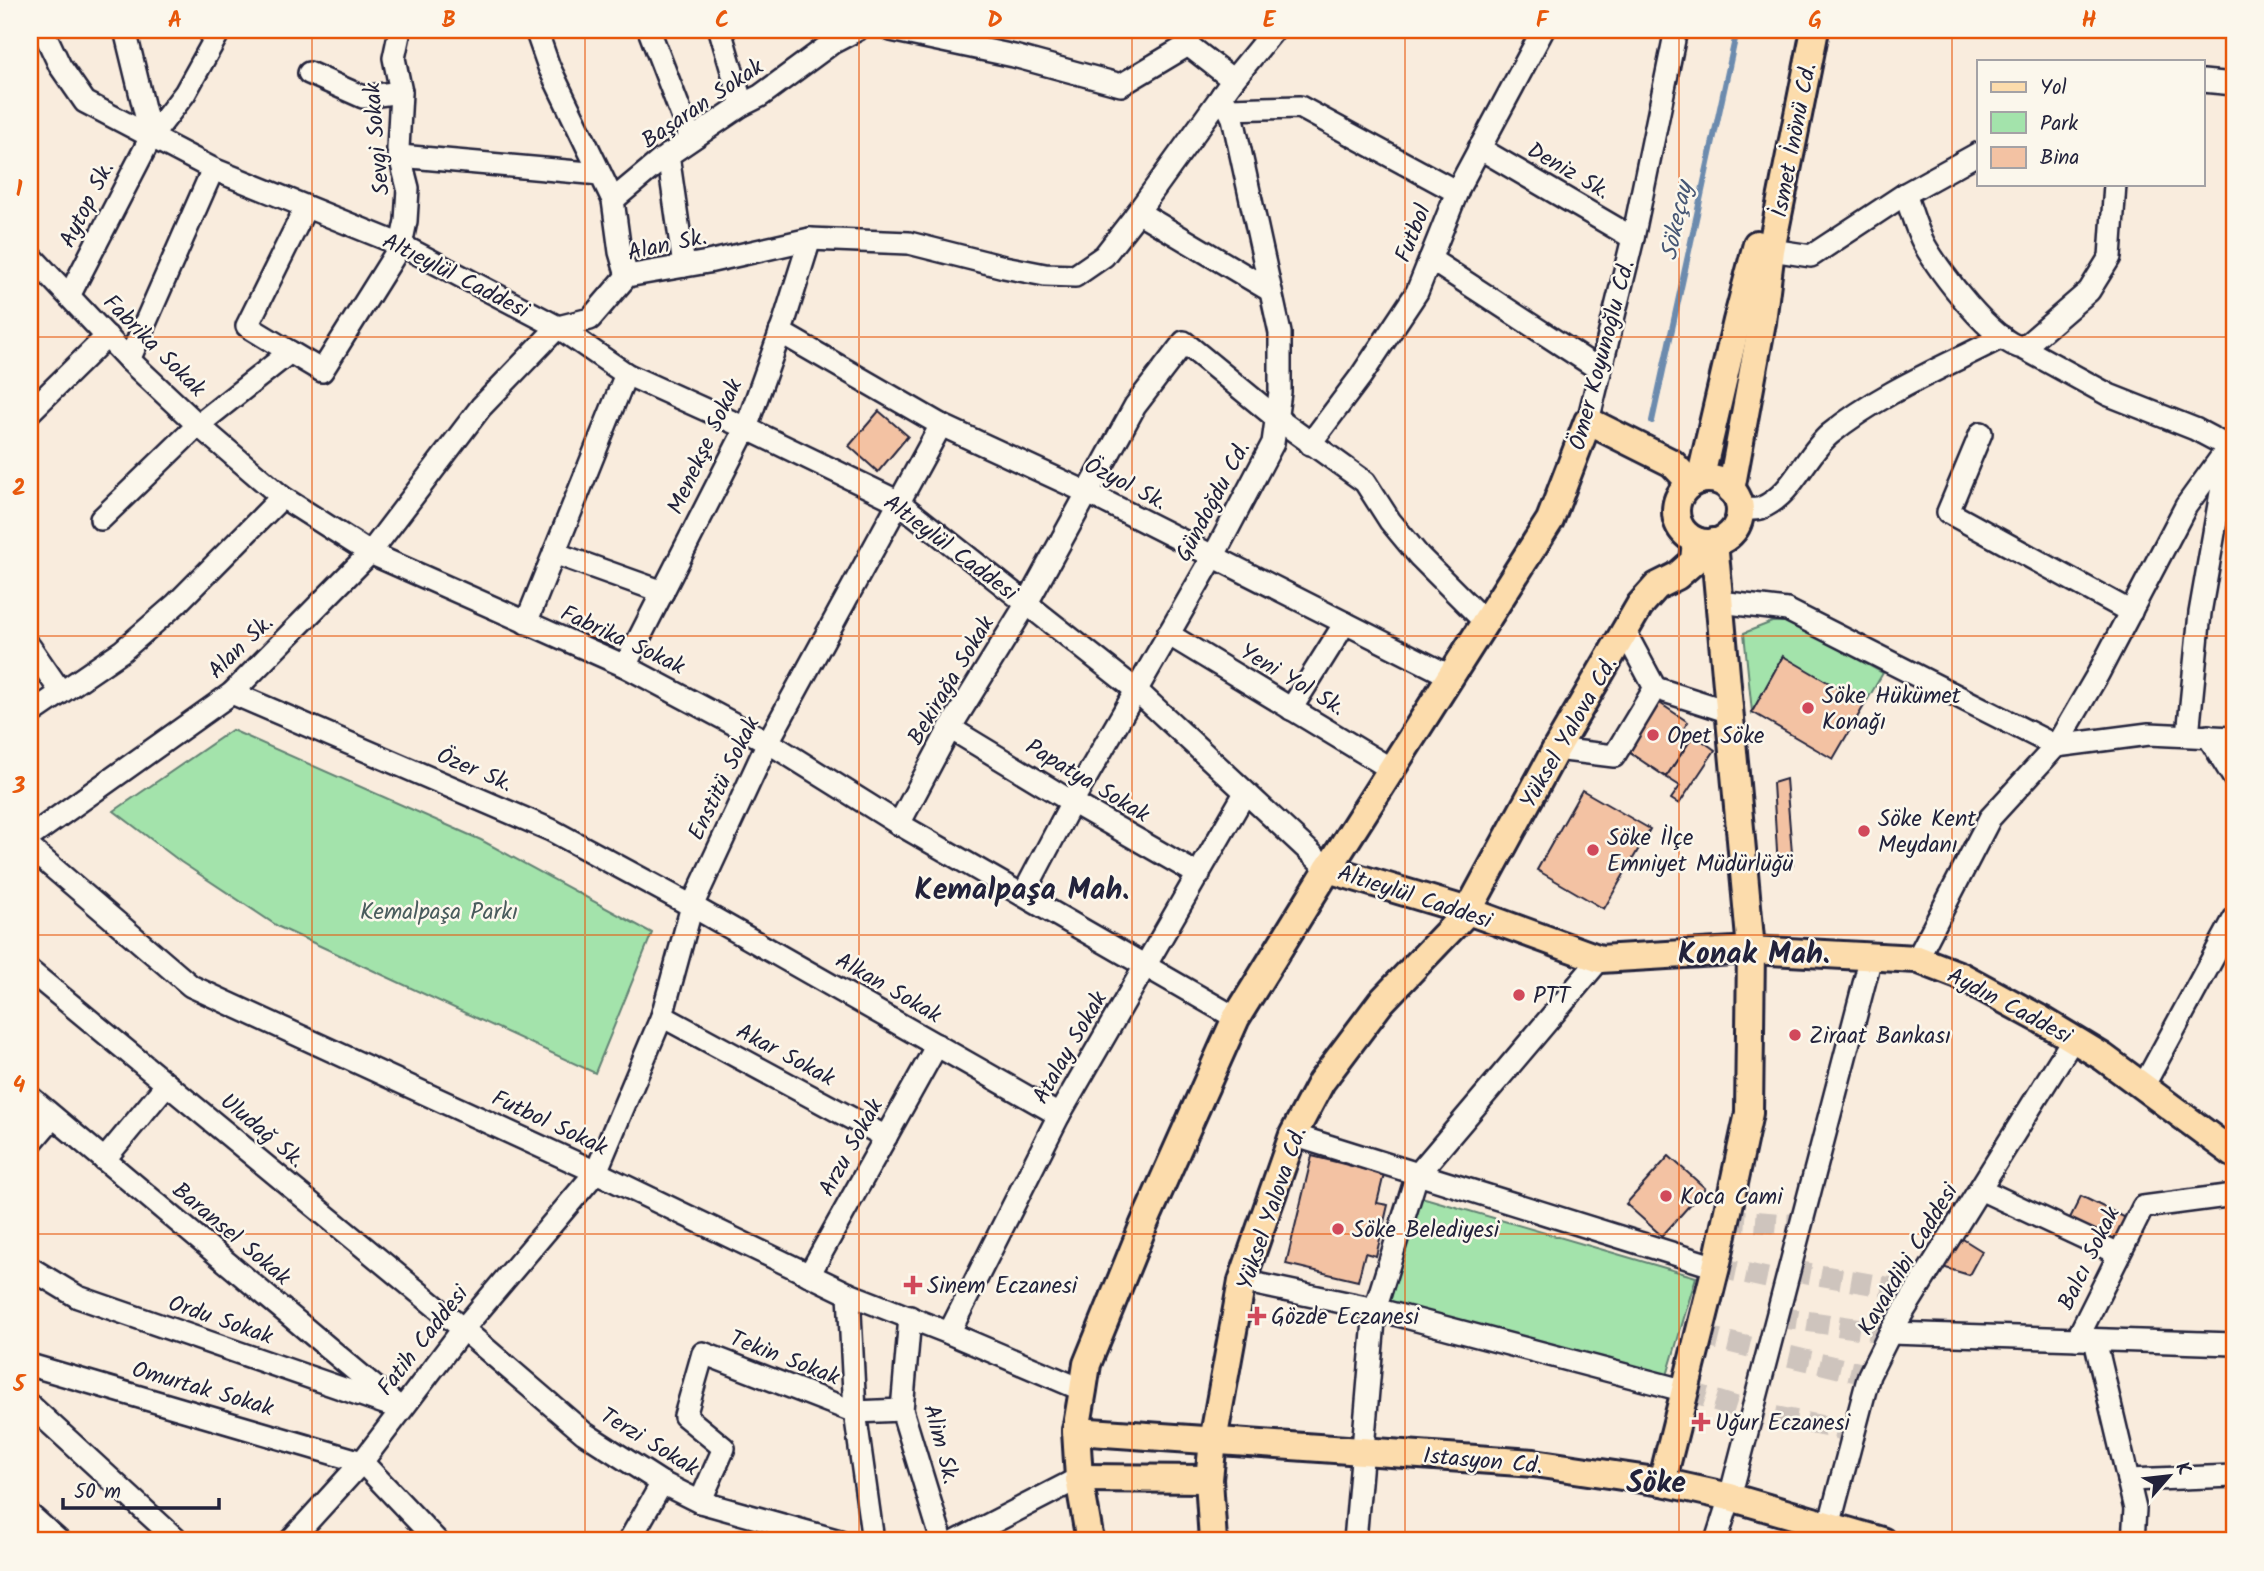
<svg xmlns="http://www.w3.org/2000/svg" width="2264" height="1571" viewBox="0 0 2264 1571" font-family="Kalam,sans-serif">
  <rect width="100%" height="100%" fill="#f9ecdd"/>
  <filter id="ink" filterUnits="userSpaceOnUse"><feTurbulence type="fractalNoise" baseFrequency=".0143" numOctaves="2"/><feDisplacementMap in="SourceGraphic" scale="14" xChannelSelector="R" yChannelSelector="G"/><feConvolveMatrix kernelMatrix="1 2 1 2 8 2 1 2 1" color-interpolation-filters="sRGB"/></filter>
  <g filter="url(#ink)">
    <g fill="#a3e3ab" stroke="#628273" stroke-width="2">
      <path d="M1772,622H1790L1883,673L1865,704L1783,657L1752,712L1744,633Z"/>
      <path d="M232,730L481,840L652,933L595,1073L279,927L181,862L114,811Z"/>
      <path d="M1418,1196L1696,1277L1666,1379L1390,1301Z"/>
    </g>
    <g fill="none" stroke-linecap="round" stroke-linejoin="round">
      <path stroke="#6c8bae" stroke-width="6" d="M1652,421L1737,30"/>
    </g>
    <g fill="#f3c2a3" stroke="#22223b" stroke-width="2">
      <path d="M879,411L908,436L878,472L849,446Z"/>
      <path d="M1783,656L1865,704L1833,759L1752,712Z"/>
      <path d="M1643,692L1688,722L1681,733L1691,739L1666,777L1612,741Z"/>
      <path d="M1694,735L1715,750L1679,804L1671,799L1680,786L1666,777Z"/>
      <path d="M1786,779L1793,865L1778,868L1773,783Z"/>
      <path d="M1582,790L1650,829L1604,909L1537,870Z"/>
      <path d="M1312,1156L1384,1174L1377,1203L1388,1205L1376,1256L1365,1253L1358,1281L1286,1264Z"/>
      <path d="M1669,1156L1705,1188L1662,1236L1626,1204Z"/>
      <path d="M2081,1196L2126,1218L2113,1247L2067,1224Z"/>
      <path d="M1958,1236L1982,1251L1969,1275L1939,1266Z"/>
    </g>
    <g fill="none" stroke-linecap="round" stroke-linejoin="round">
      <g stroke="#cec4bd" stroke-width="21" stroke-dasharray="21 10" stroke-linecap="butt">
        <path d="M1725,1219L1801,1225"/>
        <path d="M1716,1267L1786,1282"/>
        <path d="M1790,1270L1916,1292"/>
        <path d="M1777,1317L1890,1333"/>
        <path d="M1699,1335L1869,1375"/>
        <path d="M1686,1391L1752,1412L1854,1432"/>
      </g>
      <g stroke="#22223b" stroke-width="26">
        <g id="minor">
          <path d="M43,30L60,66L85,102L213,169L401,245L558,327L626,374L746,428L897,501L1136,690L1328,869"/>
          <path d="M125,30L151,137"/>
          <path d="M536,30L549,67L613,200L620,252L627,276"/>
          <path d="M649,30L691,139"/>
          <path d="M720,30L742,105"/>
          <path d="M891,30L1014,56L1121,85L1188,45"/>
          <path d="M1185,30L1188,45L1233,80"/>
          <path d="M309,73L363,97L401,92"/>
          <path d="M2203,81L2234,84"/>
          <path d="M1229,109L1300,107L1457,192"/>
          <path d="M1479,148L1633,238"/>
          <path d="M668,155L684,266"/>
          <path d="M400,156L600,174"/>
          <path d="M1905,194C1911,210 1916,229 1924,244C1939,271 1993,343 2023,348L2109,395L2195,429L2229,447L2200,613L2188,735"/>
          <path d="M613,200L661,160L742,105L760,96L832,43L857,30"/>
          <path d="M1138,212L1271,291"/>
          <path d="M1771,250L1811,256L1905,194L1979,153"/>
          <path d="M30,255L129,360L198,425L282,497L370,553L625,666L768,742L899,824L1236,1018"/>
          <path d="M1430,259L1600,370"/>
          <path d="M69,296L151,137L185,93L220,30"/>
          <path d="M780,332L941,425L1086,492L1452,677"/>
          <path d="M2023,348L2089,291L2110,257L2115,184"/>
          <path d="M290,352L247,326L306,207"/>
          <path d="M129,360L213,169"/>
          <path d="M30,412L107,336"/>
          <path d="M1588,421L1633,238L1676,30"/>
          <path d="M1981,433L1948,512L2131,612"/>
          <path d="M1310,444L1361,376L1417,292L1459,187L1543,30"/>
          <path d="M1739,510C1746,509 1754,510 1761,508C1793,495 1805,455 1830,434C1880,393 1944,367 2002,337"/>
          <path d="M101,519L198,425L290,352L322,371L401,245L406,221L408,188L398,149L401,92L394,58L400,30"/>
          <path d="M554,553L663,592"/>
          <path d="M1720,602L1787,610L2056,746L2149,734L2234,738"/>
          <path d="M526,623L626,374"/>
          <path d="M1168,634L1391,769"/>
          <path d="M30,647L61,692"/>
          <path d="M625,666L746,428L784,322L810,239"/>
          <path d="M1655,688L1730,712"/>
          <path d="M232,693L551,830L692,906L1059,1115"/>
          <path d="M1291,709L1345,623"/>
          <path d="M30,714L122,651L176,604L282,497"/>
          <path d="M950,728L1072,802L1199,875"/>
          <path d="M2208,736L2234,778"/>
          <path d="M1556,749L1614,756L1655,688L1625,632"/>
          <path d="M899,824L950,728L1027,603L1135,406L1184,342L1275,417L1365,482L1390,521L1419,556L1484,621"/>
          <path d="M30,837L232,693L370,553L481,407L558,327L590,319L627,276L708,262L810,239L909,243L1004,267L1045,275L1075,276L1104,256L1132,220L1233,80L1274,30"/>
          <path d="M30,848L191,986L596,1172L849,1294L949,1333L1083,1390"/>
          <path d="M1023,895L1072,802L1213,557L1273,443L1280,392V333L1233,118L1222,95"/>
          <path d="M1917,959L1990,818L2056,746L2098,674L2186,506L2225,452"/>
          <path d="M30,971L463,1329L584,1433L662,1483L700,1502L840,1541"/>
          <path d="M662,1016L886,1137"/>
          <path d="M2144,1085L2234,919"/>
          <path d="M30,1097L401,1409"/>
          <path d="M1293,1135L1716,1267"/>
          <path d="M30,1144L53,1117"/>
          <path d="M104,1160L167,1084"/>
          <path d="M1980,1189L2119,1254"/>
          <path d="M30,1268L78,1297L387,1404"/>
          <path d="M809,1275L937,1045"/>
          <path d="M1242,1281L1375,1309L1686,1391"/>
          <path d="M849,1294L855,1412L873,1541"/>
          <path d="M910,1317L902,1410L942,1541"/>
          <path d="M949,1333L1059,1115L1245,793"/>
          <path d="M1890,1333L2234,1344"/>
          <path d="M2077,1339L2143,1207L2234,1195"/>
          <path d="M2095,1340L2135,1509L2133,1541"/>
          <path d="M30,1365L362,1462L437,1541"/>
          <path d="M30,1405L178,1541"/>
          <path d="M2128,1480L2234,1476"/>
          <path d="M700,1502L724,1448L685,1416L703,1353L855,1412L902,1410"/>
          <path d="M30,1515L59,1541"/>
          <path d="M290,1541L362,1462L463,1329L596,1172L662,1016L692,906L768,742L941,425"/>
          <path d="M629,1541L662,1483"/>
          <path d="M957,1541L1079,1478"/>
          <path d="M1355,1541L1375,1309L1417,1175L1600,959"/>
          <path d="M1716,1541L1730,1497L1871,957"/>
          <path d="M1825,1541L1869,1375L1890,1333L2073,1039"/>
        </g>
      </g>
      <g stroke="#22223b" stroke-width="32">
        <g id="major">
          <circle cx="1708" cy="511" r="32"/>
          <path d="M1700,480L1737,321L1757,244"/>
          <path d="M1731,490L1762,322L1771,250L1815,30"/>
          <path d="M1328,869L1468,911L1600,959L1751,950L1917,959L1961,976L2042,1020L2103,1057L2234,1154"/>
          <path d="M1076,1431L1534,1463L1662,1482L1730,1497L1882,1541"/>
          <path d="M1079,1478L1209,1479"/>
          <path d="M1662,1482L1716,1267L1749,1113L1751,950L1714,542"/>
          <path d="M1090,1541L1079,1478L1076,1431L1083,1390L1087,1364L1144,1224L1236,1018L1328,869L1550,520L1588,421L1672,463L1691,483"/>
          <path d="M1213,1541L1209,1479L1213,1441L1242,1281L1293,1135L1321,1082L1381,1002L1468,911L1556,749L1640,605L1657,586L1677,576L1694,561L1696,541"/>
        </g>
      </g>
      <use href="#minor" stroke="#fbf7ec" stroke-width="21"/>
      <use href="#major" stroke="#fcdcac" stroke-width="26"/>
    </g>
  </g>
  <path fill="none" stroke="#e8590c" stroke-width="2" stroke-opacity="0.55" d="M312,30V1541M585,30V1541M859,30V1541M1132,30V1541M1405,30V1541M1679,30V1541M1952,30V1541M30,337H2234M30,636H2234M30,935H2234M30,1234H2234"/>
  <g fill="#d1495b" stroke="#fbf7ec" stroke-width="2.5">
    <circle cx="1808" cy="708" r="7"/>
    <circle cx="1653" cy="735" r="7"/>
    <circle cx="1864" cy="831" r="7"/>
    <circle cx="1593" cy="850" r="7"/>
    <circle cx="1519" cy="995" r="7"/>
    <circle cx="1795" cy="1035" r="7"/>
    <circle cx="1666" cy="1196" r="7"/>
    <circle cx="1338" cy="1229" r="7"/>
    <path d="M909.5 1274.5h7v7h7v7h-7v7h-7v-7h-7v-7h7z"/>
    <path d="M1253.5 1305.5h7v7h7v7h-7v7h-7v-7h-7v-7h7z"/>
    <path d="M1697.5 1411.5h7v7h7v7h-7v7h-7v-7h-7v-7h7z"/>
  </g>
  <g text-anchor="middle" stroke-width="5" stroke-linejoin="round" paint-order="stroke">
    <g font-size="23" fill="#22223b" stroke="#fbf7ec">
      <text transform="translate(702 103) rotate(-34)" y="8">Başaran Sokak</text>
      <text transform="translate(376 139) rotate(-95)" y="8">Sevgi Sokak</text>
      <text transform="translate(1793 140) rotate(-79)" y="8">İsmet İnönü Cd.</text>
      <text transform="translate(1569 170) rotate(30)" y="8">Deniz Sk.</text>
      <text transform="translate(86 204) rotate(-63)" y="8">Aytop Sk.</text>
      <text transform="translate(1412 233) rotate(-68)" y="8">Futbol</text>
      <text transform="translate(667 244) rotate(-12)" y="8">Alan Sk.</text>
      <text transform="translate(456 275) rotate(27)" y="8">Altıeylül Caddesi</text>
      <text transform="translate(155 345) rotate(45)" y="8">Fabrika Sokak</text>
      <text transform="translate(1601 355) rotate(-75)" y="8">Ömer Koyunoğlu Cd.</text>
      <text transform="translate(704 446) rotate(-65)" y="8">Menekşe Sokak</text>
      <text transform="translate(1126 483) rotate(27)" y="8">Özyol Sk.</text>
      <text transform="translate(1212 501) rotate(-62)" y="8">Gündoğdu Cd.</text>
      <text transform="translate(951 547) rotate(37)" y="8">Altıeylül Caddesi</text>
      <text transform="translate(623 639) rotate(25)" y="8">Fabrika Sokak</text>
      <text transform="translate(240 646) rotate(-44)" y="8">Alan Sk.</text>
      <text transform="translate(1293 679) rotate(31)" y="8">Yeni Yol Sk.</text>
      <text transform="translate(950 680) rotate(-59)" y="8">Bekirağa Sokak</text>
      <text transform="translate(1568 732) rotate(-60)" y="8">Yüksel Yalova Cd.</text>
      <text transform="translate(475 769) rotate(23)" y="8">Özer Sk.</text>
      <text transform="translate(723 778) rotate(-64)" y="8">Enstitü Sokak</text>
      <text transform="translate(1088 780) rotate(31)" y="8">Papatya Sokak</text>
      <text transform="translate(1415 896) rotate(18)" y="8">Altıeylül Caddesi</text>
      <text transform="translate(889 987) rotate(30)" y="8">Alkan Sokak</text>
      <text transform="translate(2010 1005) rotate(28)" y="8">Aydın Caddesi</text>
      <text transform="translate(1069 1047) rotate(-60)" y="8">Atalay Sokak</text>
      <text transform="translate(786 1054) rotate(28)" y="8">Akar Sokak</text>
      <text transform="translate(550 1122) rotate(25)" y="8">Futbol Sokak</text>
      <text transform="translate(263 1130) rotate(40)" y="8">Uludağ Sk.</text>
      <text transform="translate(850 1147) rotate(-61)" y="8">Arzu Sokak</text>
      <text transform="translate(1271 1208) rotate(-71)" y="8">Yüksel Yalova Cd.</text>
      <text transform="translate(232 1233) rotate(40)" y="8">Baransel Sokak</text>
      <text transform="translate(2088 1258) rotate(-64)" y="8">Balcı Sokak</text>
      <text transform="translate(1907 1259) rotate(-59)" y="8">Kavakdibi Caddesi</text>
      <text transform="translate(221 1319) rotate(19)" y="8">Ordu Sokak</text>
      <text transform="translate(422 1340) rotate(-52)" y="8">Fatih Caddesi</text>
      <text transform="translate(785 1357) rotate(21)" y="8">Tekin Sokak</text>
      <text transform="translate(203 1388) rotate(16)" y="8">Omurtak Sokak</text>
      <text transform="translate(650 1441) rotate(31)" y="8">Terzi Sokak</text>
      <text transform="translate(942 1444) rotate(75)" y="8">Alim Sk.</text>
      <text transform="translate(1483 1460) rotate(5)" y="8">Istasyon Cd.</text>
    </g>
    <g font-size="23" fill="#22223b" stroke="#fbf7ec" text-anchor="start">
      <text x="1822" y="703">Söke Hükümet<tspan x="1822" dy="26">Konağı</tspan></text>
      <text x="1667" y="743">Opet Söke</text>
      <text x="1878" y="826">Söke Kent<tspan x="1878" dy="26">Meydanı</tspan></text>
      <text x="1607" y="845">Söke İlçe<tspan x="1607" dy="26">Emniyet Müdürlüğü</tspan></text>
      <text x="1533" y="1003">PTT</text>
      <text x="1809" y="1043">Ziraat Bankası</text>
      <text x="1680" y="1204">Koca Cami</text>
      <text x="1352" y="1237">Söke Belediyesi</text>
      <text x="927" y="1293">Sinem Eczanesi</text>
      <text x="1271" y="1324">Gözde Eczanesi</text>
      <text x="1715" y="1430">Uğur Eczanesi</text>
    </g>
    <g font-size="23" fill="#495c5d" stroke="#fbf7ec">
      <text x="439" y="919">Kemalpaşa Parkı</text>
    </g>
    <g font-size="24" font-style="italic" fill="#475775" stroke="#fbf7ec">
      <text transform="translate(1676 221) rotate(-78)" y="8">Sökeçay</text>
    </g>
    <g font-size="30" font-weight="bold" fill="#22223b" stroke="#fbf7ec">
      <text x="1022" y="899">Kemalpaşa Mah.</text>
      <text x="1754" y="963">Konak Mah.</text>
      <text x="1656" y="1492">Söke</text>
    </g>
  </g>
  <rect width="2264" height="1571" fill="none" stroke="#fbf7ec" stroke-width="77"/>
  <rect x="1977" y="60" width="228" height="126" fill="#fbf7ec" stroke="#a4a2a5" stroke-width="2"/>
  <rect x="1991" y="82" width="35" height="10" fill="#fcdcac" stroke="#a4a2a5" stroke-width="2"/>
  <text x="2040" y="94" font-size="21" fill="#22223b">Yol</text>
  <rect x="1991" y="112" width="35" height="21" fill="#a3e3ab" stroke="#a4a2a5" stroke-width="2"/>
  <text x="2040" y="130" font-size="21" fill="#22223b">Park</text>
  <rect x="1991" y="147" width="35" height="21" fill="#f3c2a3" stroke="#a4a2a5" stroke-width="2"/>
  <text x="2040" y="164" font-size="21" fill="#22223b">Bina</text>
  <g transform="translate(2169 1476) rotate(62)" stroke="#fbf7ec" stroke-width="5" paint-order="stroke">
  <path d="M0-5L12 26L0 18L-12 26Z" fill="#22223b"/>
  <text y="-10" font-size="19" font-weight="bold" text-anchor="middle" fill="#22223b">K</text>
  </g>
  <path d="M63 1498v10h156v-10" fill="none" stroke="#22223b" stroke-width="3.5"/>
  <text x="74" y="1498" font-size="21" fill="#22223b" stroke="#fbf7ec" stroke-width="5" paint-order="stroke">50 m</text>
  <rect x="38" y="38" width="2188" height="1494" fill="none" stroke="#e8590c" stroke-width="2.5"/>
  <g font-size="23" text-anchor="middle" font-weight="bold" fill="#e8590c">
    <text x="175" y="27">A</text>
    <text x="449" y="27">B</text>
    <text x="722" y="27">C</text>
    <text x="995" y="27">D</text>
    <text x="1269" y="27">E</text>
    <text x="1542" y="27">F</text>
    <text x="1815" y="27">G</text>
    <text x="2089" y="27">H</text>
    <text x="19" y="196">1</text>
    <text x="19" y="495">2</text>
    <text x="19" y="793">3</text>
    <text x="19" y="1092">4</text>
    <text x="19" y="1391">5</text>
  </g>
</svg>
